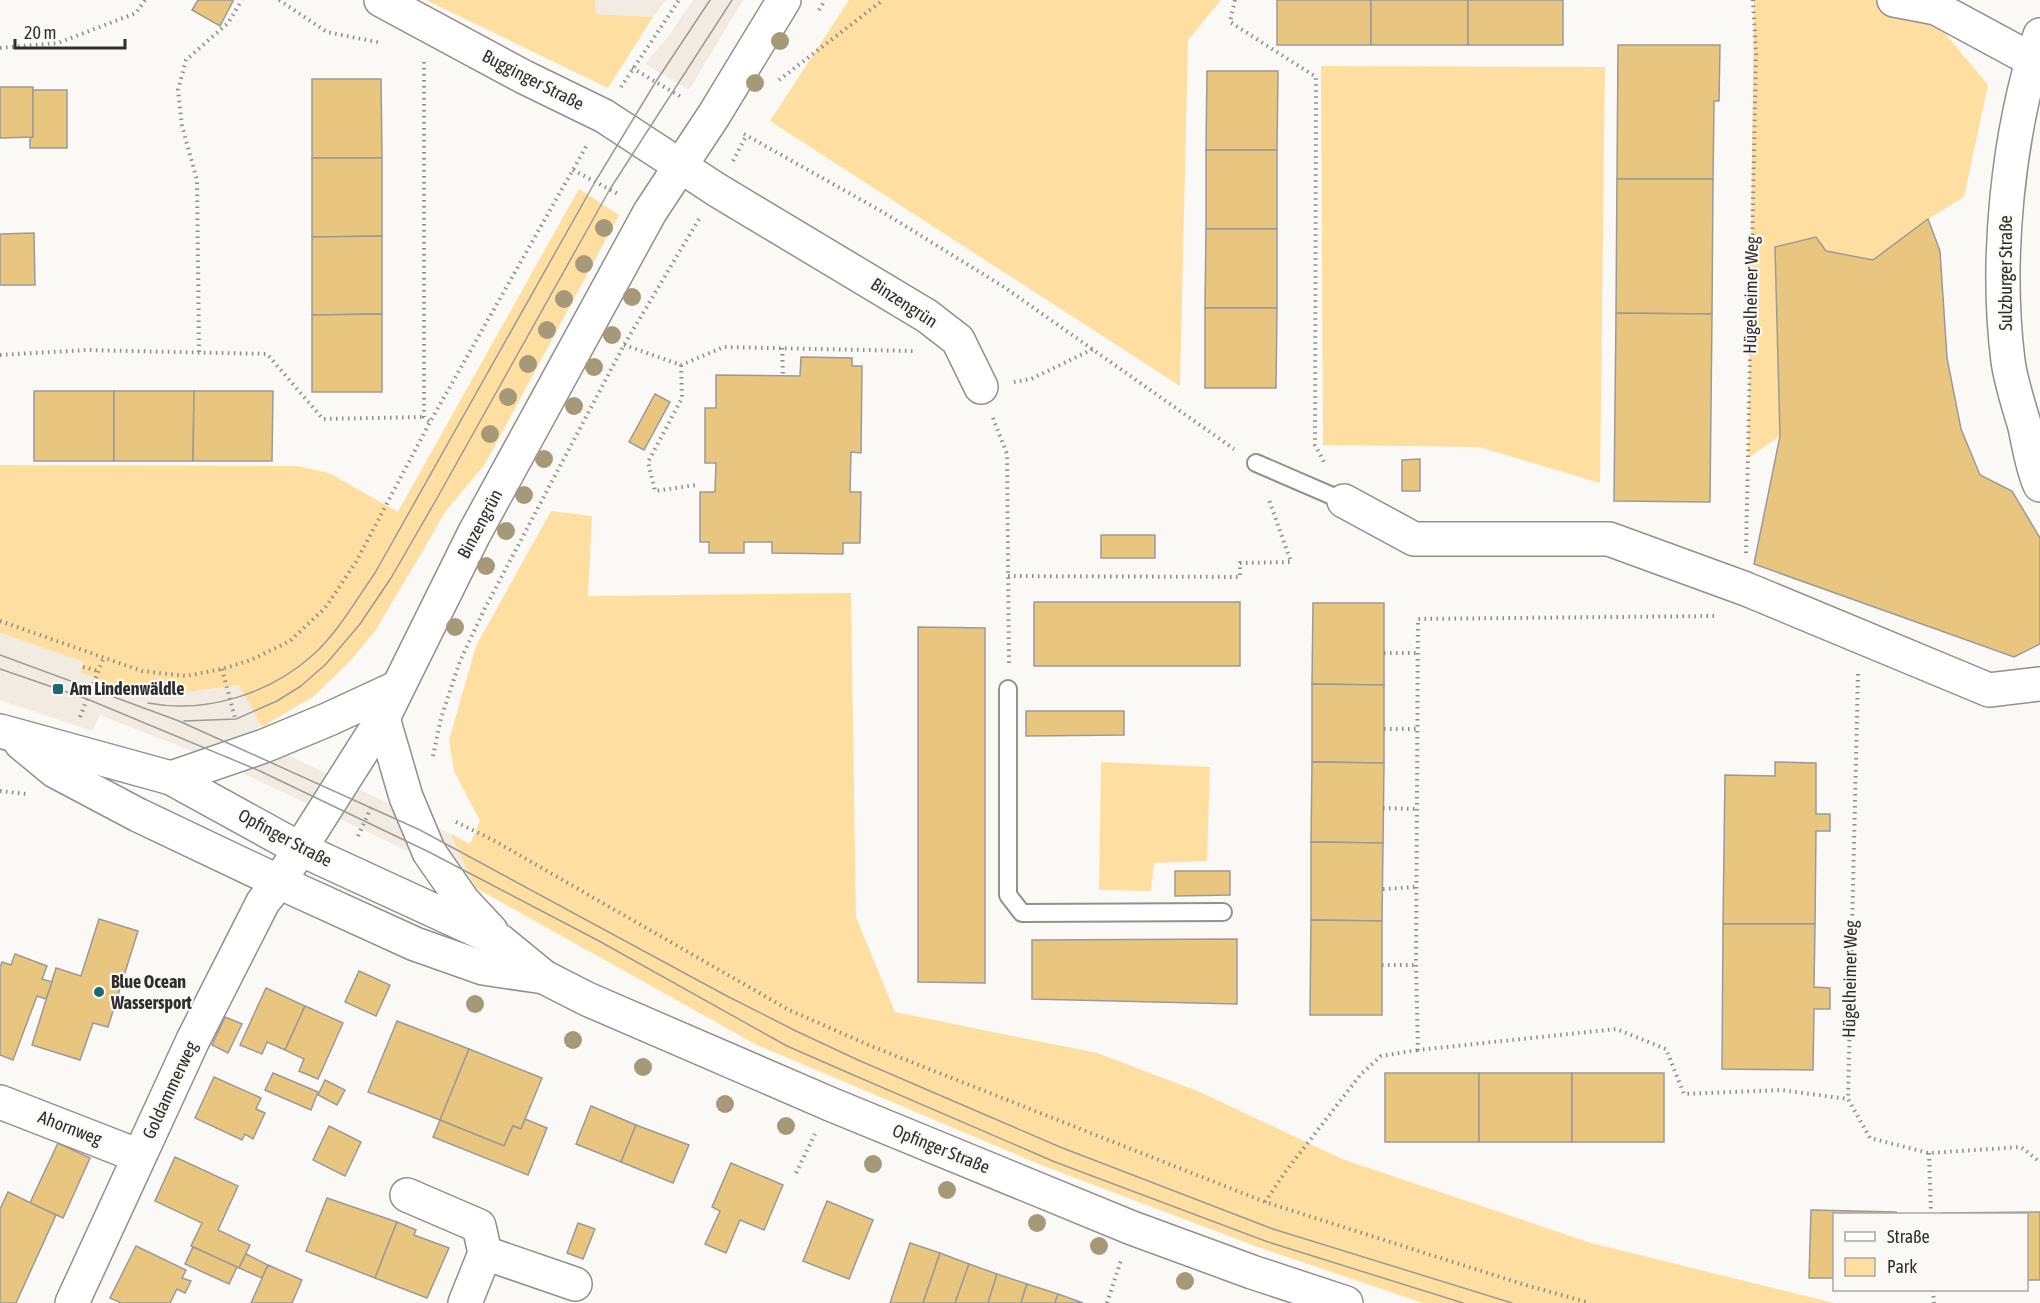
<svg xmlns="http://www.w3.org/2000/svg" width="2040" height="1303" viewBox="0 0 2040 1303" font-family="'Asap Condensed',sans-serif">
  <rect width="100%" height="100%" fill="#faf9f5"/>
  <g fill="#f1ebe1">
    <path d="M595,0H666L653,17L595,14Z"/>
    <path d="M693,0H743L689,90L645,64L668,37Z"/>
    <path d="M579,189L611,210L423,552L375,631L350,661L314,696L243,736L290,756L451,834L639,937L1423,1303L1258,1247L1044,1166L757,1045L440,866L217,761L100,715L92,731L0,700V633L85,662L81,673L125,688L165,695L239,685L388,529Z"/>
  </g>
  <g fill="#ffdfa1">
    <path d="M426,0H595L596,14L653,17L608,88Z"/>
    <path d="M849,0H1221L1188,40L1180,386L770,121Z"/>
    <path d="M1754,0H1917L1988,85L1964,197L1928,219L1873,260L1826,251L1816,237L1776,247L1780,436L1748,458Z"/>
    <path d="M1321,66L1605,67L1600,483L1479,447L1323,445Z"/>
    <path d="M579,189L619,215L485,464L445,512L375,631L350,661L314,696L262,727L239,685L165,695L125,688L81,673L84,662L0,633V465L297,466L329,473L398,512Z"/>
    <path d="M551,511L592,516L588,596L851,593L856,917L895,1012L1097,1053L1200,1092L1342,1159L1591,1243L1834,1303H1423L1258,1247L1044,1166L757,1045L476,888L451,834L470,844L480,821L454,771L449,740L476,646Z"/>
    <path d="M1101,762L1210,767L1207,861L1154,863L1151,891L1099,890Z"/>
  </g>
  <g fill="#e9c680" stroke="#9c9a97" stroke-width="1.5">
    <path d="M198,0H231L233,1L220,26L192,10Z"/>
    <rect x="1277" y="0" width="94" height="45"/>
    <rect x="1371" y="0" width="97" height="45"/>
    <rect x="1468" y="0" width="95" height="45"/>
    <path d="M1618,45H1720L1719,101H1714L1713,179H1617Z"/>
    <path d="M1207,71H1278L1277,150H1206Z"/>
    <path d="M312,79H381L382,158H312Z"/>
    <path d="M0,87H33V137L0,138Z"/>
    <path d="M33,90H67V148H30V138L33,137Z"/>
    <rect x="1206" y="150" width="71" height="79"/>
    <path d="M312,158H382V236L312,237Z"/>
    <path d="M1617,179H1713L1712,314L1616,313Z"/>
    <path d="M1928,219L1940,251L1947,358L1961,429L1980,475L2012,491L2040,538V644L2014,657L1754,564L1780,436L1775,247L1816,237L1826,251L1873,260Z"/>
    <path d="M1206,229H1277V308H1205Z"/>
    <path d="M34,233L35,285H0V234Z"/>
    <path d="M382,236V314L312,315V237Z"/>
    <path d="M1205,308H1277L1276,388H1205Z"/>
    <path d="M1616,313L1712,314L1710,502L1614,501Z"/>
    <path d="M382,314V392H312V315Z"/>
    <path d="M801,357L852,358V366H862L861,453L851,452L850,492H861L860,543H843V554L772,553V542H744V553H709V542H700V492H715L716,463H705V408H716V375L800,376Z"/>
    <rect x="34" y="391" width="80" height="70"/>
    <path d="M114,391H194L193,461H114Z"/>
    <path d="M194,391H273L272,461H193Z"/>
    <path d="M655,394L670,402L644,450L629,442Z"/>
    <path d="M1420,459V491H1402V460Z"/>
    <rect x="1101" y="535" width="54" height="23"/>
    <rect x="1034" y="602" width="206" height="64"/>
    <path d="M1313,603H1384V685L1312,684Z"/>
    <path d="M918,627L985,628V983L918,982Z"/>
    <path d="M1312,684L1384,685V763L1312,762Z"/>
    <path d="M1026,711H1124V735L1026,736Z"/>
    <path d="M1312,762L1384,763L1383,843L1311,842Z"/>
    <path d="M1775,762L1816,763V814H1830V831H1816L1815,924H1723L1725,775L1775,776Z"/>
    <path d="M1311,842L1383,843L1382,921L1311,920Z"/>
    <path d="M1175,871H1230V895L1175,896Z"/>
    <path d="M99,919L138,931L108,1027L93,1023L80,1060L32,1045L56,968L81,976Z"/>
    <path d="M1311,920L1382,921V1015H1310Z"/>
    <path d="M1723,924H1815L1814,987L1830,988V1009H1814L1813,1070L1722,1069Z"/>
    <path d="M1237,939V1004L1032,999V940Z"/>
    <path d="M15,954L47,966L42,979L52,982L46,999L37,996L13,1060L0,1055V967L2,962L11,965Z"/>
    <path d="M359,971L390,985L376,1016L345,1002Z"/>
    <path d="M266,988L305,1006L285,1050L267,1042L262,1054L240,1045Z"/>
    <path d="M305,1006L343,1023L318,1079L299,1071L304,1059L285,1050Z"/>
    <path d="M225,1017L242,1024L228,1053L212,1045Z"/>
    <path d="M397,1021L469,1049L440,1120L368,1092Z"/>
    <path d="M469,1049L542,1078L521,1129L513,1126L504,1146L440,1120Z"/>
    <path d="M273,1073L318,1092L311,1110L265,1090Z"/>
    <rect x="1385" y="1073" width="94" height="69"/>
    <rect x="1479" y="1073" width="93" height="69"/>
    <rect x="1572" y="1073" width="92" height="69"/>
    <path d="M214,1077L261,1098L256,1109L265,1113L253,1139L245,1134L242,1140L195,1118Z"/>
    <path d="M325,1080L345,1090L337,1105L318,1095Z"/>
    <path d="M591,1106L636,1125L621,1162L576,1144Z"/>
    <path d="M525,1119L547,1128L528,1175L433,1137L440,1120L504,1146L513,1126L521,1129Z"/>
    <path d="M636,1125L689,1145L673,1183L621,1162Z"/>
    <path d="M329,1126L361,1142L345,1176L313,1160Z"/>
    <path d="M58,1143L90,1158L63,1218L30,1203Z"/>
    <path d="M175,1157L238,1186L218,1230L250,1245L239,1268L191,1246L202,1223L155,1201Z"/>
    <path d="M731,1163L783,1185L764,1230L740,1220L726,1253L705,1244L720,1211L712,1207Z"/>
    <path d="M8,1192L56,1215L16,1303H0V1209Z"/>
    <path d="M327,1198L397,1222L375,1278L306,1251Z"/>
    <path d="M827,1201L873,1220L849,1279L803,1261Z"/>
    <path d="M1811,1210L1896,1212V1214H1834V1278H1809Z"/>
    <path d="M2040,1212V1280H2026V1214H1943V1213Z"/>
    <path d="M397,1222L416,1230L414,1235L449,1248L427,1298L375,1278Z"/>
    <path d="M578,1223L595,1229L583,1259L567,1253Z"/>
    <path d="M910,1243L940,1253L923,1303H890Z"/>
    <path d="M136,1246L186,1270L182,1278L191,1281L185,1293L177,1289L170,1303H121L110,1298Z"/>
    <path d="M193,1247L237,1267L229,1284L185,1264Z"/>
    <path d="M940,1253L969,1264L955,1303H923Z"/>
    <path d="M246,1254L268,1265L262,1278L239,1268Z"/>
    <path d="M969,1264L997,1274L988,1303H955Z"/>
    <path d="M268,1265L302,1280L292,1303H251Z"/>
    <path d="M997,1274L1027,1284L1021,1303H988Z"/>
    <path d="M1027,1284L1058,1294L1055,1303H1021Z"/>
    <path d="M1058,1294L1083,1303H1055Z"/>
  </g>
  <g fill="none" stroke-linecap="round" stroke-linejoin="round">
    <g stroke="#91908d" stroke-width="20">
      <g id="lane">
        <path d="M1256,463L1344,501"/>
        <path d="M1008,689V895L1022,913L1223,912"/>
      </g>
    </g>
    <g stroke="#91908d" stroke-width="36">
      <g id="street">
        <path d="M381,0L524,77L604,116L717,190L927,316L958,340L981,387"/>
        <path d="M1894,0L1936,8L2032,60"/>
        <path d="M2040,35C2008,133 1995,258 2008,361C2011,383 2019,406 2025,427C2029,446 2032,467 2040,485"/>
        <path d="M1344,501L1414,539H1609L1746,589L1989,690L2040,684"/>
        <path d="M0,1102L139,1156"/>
        <path d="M407,1195L479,1226L485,1253L465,1303"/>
        <path d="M485,1253L575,1284"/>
        <path d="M72,1303L193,1040L263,902L279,882L383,718L474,534L650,212L714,115L784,0"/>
      </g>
    </g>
    <g stroke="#91908d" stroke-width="36">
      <g id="secondary">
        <path d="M383,718L406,797L429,852L463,901L491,931"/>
        <path d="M0,731L171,778L300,849L500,941L544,977L587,999L830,1104L1132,1228L1252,1272L1346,1303"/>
        <path d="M21,743L55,771L138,815L279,882L415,944L483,968L544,977"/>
        <path d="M171,778L264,746L329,719L396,688"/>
      </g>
    </g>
    <g stroke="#8e8d8a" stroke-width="4" stroke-dasharray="1.5 4.5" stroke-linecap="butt">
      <path d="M279,0L327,32L382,43"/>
      <path d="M1235,0L1230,22L1316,77L1315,445L1324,462"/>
      <path d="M819,10L825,0"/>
      <path d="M0,48L58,43L136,13L145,0"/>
      <path d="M424,62V417L430,422"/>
      <path d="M632,68L683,98"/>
      <path d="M779,80L883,0"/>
      <path d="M621,87L679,0"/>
      <path d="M744,134L881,211L1004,287L1234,449"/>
      <path d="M733,161L746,136"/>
      <path d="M573,170L620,195"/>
      <path d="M624,345L681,365L724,347L914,351"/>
      <path d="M782,348L783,376"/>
      <path d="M199,352L197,180L182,126L178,90L186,60L228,23L242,0"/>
      <path d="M0,355L86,350L267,354L323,419L424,417"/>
      <path d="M681,365L682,398L648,462L655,491L696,485"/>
      <path d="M1014,382L1031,379L1093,349"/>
      <path d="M993,418L1007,454L1009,663"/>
      <path d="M1746,553L1756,54L1753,0"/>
      <path d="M1008,576L1240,577V563L1291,562L1268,497"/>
      <path d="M1714,616L1418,619L1416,965L1418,1050L1616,1029L1666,1049L1684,1094L1781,1090L1848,1099"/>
      <path d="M0,621L142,671L186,676L222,669L251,660L290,641L325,608L356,562L430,422L587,145"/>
      <path d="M1384,653H1418"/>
      <path d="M83,667L98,671"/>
      <path d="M222,669L235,718"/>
      <path d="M1858,674L1848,1099L1870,1138L1929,1153L2021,1147L2040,1162"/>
      <path d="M80,717L104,657"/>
      <path d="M1384,729H1417"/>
      <path d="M433,756L441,718L460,661L484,610L624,345L699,219"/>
      <path d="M0,791L26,794"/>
      <path d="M1383,808L1416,809"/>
      <path d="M456,822L493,840L789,1010L871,1046L1265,1202L1522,1284L1590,1303"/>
      <path d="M358,836L371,808"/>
      <path d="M1383,889L1416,887"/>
      <path d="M1382,965H1416"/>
      <path d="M1929,1153L1931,1214"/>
      <path d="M796,1173L815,1134"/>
      <path d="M1265,1202L1286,1171L1361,1074L1381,1056L1418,1050"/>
      <path d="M1933,1290L1934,1303"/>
      <path d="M1107,1303L1121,1260"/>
    </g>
    <use href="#lane" stroke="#fff" stroke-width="16"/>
    <use href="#street" stroke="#fff" stroke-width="33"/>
    <use href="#secondary" stroke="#fff" stroke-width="33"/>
    <g stroke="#9b9a97" stroke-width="1.5">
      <path d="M0,655L179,721L420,830L725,995L796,1031L858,1060L1060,1147L1273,1229L1512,1303"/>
      <path d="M0,669L87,699L260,771L429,852L599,941L787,1046L851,1074L1055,1162L1268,1242L1463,1303"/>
      <path d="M148,703C206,714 270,694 314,654C338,632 356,600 375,573L595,182L655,83L710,0"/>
      <path d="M184,721L236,719L277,701L301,686L326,664L360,624L391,578L436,500L610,189L732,0"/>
    </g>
  </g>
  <g fill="#a69979">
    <circle cx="780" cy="41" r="9"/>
    <circle cx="755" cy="83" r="9"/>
    <circle cx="604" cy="228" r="9"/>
    <circle cx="584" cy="264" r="9"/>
    <circle cx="632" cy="297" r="9"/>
    <circle cx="564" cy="299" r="9"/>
    <circle cx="547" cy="330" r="9"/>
    <circle cx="612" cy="335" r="9"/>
    <circle cx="528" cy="364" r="9"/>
    <circle cx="594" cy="367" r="9"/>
    <circle cx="508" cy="397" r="9"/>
    <circle cx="574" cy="406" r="9"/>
    <circle cx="490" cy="434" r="9"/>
    <circle cx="544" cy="459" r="9"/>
    <circle cx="524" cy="495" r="9"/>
    <circle cx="506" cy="531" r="9"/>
    <circle cx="486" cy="566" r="9"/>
    <circle cx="455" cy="627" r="9"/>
    <circle cx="475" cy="1004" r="9"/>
    <circle cx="573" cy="1040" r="9"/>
    <circle cx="643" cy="1067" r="9"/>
    <circle cx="725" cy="1104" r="9"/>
    <circle cx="786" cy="1126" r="9"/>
    <circle cx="873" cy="1164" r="9"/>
    <circle cx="947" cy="1190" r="9"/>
    <circle cx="1037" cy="1223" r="9"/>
    <circle cx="1099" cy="1246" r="9"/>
    <circle cx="1185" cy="1281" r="9"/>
  </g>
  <g fill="#1d6872" stroke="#faf9f5" stroke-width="2">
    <rect x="52" y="683" width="12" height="12" rx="3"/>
    <circle cx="99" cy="992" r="6"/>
  </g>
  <g text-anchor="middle" stroke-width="4.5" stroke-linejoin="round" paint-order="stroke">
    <g font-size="18" fill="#2f2e2d" stroke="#faf9f5">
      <text transform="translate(533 80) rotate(27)" y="6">Bugginger Straße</text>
      <text transform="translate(2006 273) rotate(-90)" y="6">Sulzburger Straße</text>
      <text transform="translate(1751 295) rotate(-89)" y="6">Hügelheimer Weg</text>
      <text transform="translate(904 303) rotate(33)" y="6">Binzengrün</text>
      <text transform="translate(480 524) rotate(-62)" y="6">Binzengrün</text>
      <text transform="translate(285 838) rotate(28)" y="6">Opfinger Straße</text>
      <text transform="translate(1850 979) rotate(-89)" y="6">Hügelheimer Weg</text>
      <text transform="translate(170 1090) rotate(-65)" y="6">Goldammerweg</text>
      <text transform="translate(70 1128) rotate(21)" y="6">Ahornweg</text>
      <text transform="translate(941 1149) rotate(22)" y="6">Opfinger Straße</text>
    </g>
    <g font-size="18" font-weight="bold" fill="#2f2e2d" stroke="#faf9f5" text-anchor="start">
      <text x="70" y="695">Am Lindenwäldle</text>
      <text x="111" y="988">Blue Ocean<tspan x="111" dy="21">Wassersport</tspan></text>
    </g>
  </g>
  <rect x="1833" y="1213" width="195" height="78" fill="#faf9f5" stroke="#a9a8a5" stroke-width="1.5"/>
  <rect x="1845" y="1232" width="30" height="9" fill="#ffffff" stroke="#a9a8a5" stroke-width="1.5"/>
  <text x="1887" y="1243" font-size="18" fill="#2f2e2d">Straße</text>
  <rect x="1845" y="1258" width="30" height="18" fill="#ffdfa1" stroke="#a9a8a5" stroke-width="1.5"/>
  <text x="1887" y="1273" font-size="18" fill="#2f2e2d">Park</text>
  <path d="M15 39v9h110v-9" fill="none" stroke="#2f2e2d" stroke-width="3"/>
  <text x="24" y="39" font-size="18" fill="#2f2e2d" stroke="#faf9f5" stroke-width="4.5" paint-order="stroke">20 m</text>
</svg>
